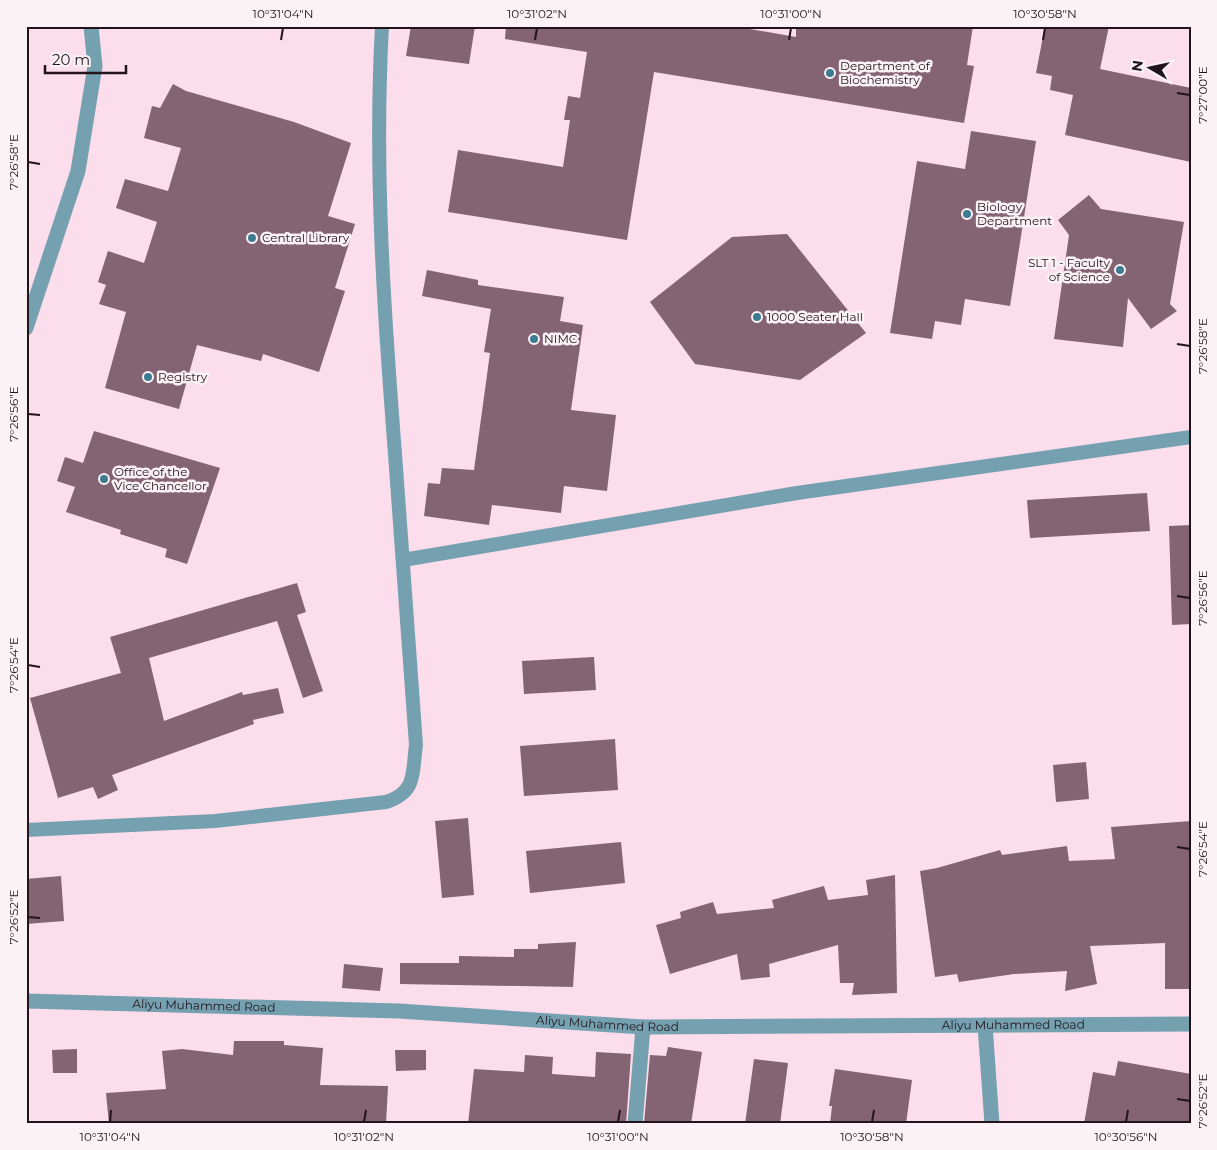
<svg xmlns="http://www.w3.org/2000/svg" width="1217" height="1150" viewBox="0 0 1217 1150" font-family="Montserrat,sans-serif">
  <rect width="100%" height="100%" fill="#fcddeb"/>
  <g fill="#846372">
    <path d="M411,26H475L469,64L406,56Z"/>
    <path d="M506,26H733L796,37V26H973L967,65L974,66L964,123L654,72L627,240L448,212L458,150L563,167L570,120H564L568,96L580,98L587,52L505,39Z"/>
    <path d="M1045,26H1109L1100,69L1191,88V162L1065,135L1073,95L1050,90L1052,76L1036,73Z"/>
    <path d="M173,84L186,91L294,122L351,143L328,216L355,224L335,288L345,291L319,372L263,354L261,361L197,345L179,409L105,388L126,312L99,304L106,285L98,282L108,251L144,263L157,222L116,208L125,179L168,191L181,148L144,138L152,106L160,108Z"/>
    <path d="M971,131L1036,141L1010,306L965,299L961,325L935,321L932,339L890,333L917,161L965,169Z"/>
    <path d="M1089,195L1101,209L1184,222L1170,304L1177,311L1151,329L1128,298L1123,347L1054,339L1069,235L1058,220Z"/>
    <path d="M787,234L866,333L800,380L695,364L650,302L732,237Z"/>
    <path d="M427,270L478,280V285L564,297L560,321L583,325L571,410L616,415L607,491L564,486L561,513L492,505L489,525L424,516L428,483L440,484L442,468L474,470L490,353L484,352L491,309L422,296Z"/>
    <path d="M94,431L220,468L187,564L165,557L167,549L120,534L121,530L66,512L75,487L57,481L65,457L83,463Z"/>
    <path d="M1147,493L1150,531L1030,538L1027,500Z"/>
    <path d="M1191,525V624L1172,625L1169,526Z"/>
    <path d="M297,583L306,612L297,615L323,691L303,698L277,621L149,658L164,721L242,692L243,695L278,688L284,713L253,720L254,724L112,775L118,790L98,799L93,787L58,798L30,698L121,673L110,637Z"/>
    <path d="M594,657L596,690L524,694L522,661Z"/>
    <path d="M615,739L618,790L524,796L520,746Z"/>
    <path d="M1086,762L1089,799L1056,802L1053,765Z"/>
    <path d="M468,818L474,895L442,898L435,821Z"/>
    <path d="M1191,821V989H1165V943L1090,946L1097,984L1065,991L1067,971L1014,974L959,982L957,974L935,977L920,871L937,868L1000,850L1002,855L1067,846L1069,861L1115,859L1111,827Z"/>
    <path d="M621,842L625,883L530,893L526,851Z"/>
    <path d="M895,875L897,993L852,995L854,983H840L838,945L769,964L770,977L741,980L737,954L670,974L656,925L681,918L680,912L713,902L717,914L774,908L772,900L824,886L828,900L868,895L866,880Z"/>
    <path d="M61,876L64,921L26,924V879Z"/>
    <path d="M576,942L573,987L400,984V963H459V956L514,957V949H538V944Z"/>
    <path d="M344,964L383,968L380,991L342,988Z"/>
    <path d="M234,1041H284V1045L323,1048L320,1085L388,1086L386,1124H109L106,1093L166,1089L162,1051L182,1049L233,1055Z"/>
    <path d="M668,1047L702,1052L691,1124H644L650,1055L666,1056Z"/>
    <path d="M77,1049V1073H53L52,1050Z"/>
    <path d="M395,1050H426V1070L396,1071Z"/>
    <path d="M596,1052L631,1054L626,1124H468L474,1069L524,1072L525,1055L553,1057L552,1074L595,1077Z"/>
    <path d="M754,1059L788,1063L780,1124H745Z"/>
    <path d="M1118,1061L1191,1074V1124H1084L1093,1072L1115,1076Z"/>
    <path d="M835,1069L912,1080L906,1124H830L832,1106H829Z"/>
  </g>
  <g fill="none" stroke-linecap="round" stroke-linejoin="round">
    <g stroke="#75a0b0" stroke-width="14">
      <path d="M403,560L797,493L1191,437"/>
      <path d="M26,830L215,821L386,802C417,792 412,773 416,745C409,648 402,551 395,454C384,312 374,169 382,26"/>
    </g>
    <g stroke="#75a0b0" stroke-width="15">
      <path d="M26,328L78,171L95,66L91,26"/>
      <path id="s1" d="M26,1001L399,1011L643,1027L1191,1024"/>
      <path d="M985,1025L992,1124"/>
      <path d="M635,1124L643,1027"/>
    </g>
  </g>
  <path fill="none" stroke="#21141a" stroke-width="2" d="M281,40L283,28M535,40L537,28M789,40L791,28M1043,40L1045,28M1177,93L1190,95M28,162L40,164M1177,344L1190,346M28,414L40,415M1177,596L1190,598M28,665L40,667M1177,847L1190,849M28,917L40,918M1177,1099L1190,1101M110,1122L111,1110M364,1122L366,1110M618,1122L620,1110M872,1122L874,1110M1126,1122L1128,1110"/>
  <g fill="#3c7b90" stroke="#faf2f5" stroke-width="2">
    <circle cx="830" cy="73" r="5"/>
    <circle cx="967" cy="214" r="5"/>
    <circle cx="252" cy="238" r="5"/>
    <circle cx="1120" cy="270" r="5"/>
    <circle cx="757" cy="317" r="5"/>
    <circle cx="534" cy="339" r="5"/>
    <circle cx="148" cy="377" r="5"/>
    <circle cx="104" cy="479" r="5"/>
  </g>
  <g text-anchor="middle" stroke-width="5" stroke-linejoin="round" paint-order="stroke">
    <g font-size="12" fill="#21141a" stroke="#faf2f5" text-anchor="start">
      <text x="840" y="70">Department of<tspan x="840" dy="14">Biochemistry</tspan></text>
      <text x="977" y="211">Biology<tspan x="977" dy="14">Department</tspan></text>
      <text x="262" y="242">Central Library</text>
      <text x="1110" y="267" text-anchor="end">SLT 1 - Faculty<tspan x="1110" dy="14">of Science</tspan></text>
      <text x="767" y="321">1000 Seater Hall</text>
      <text x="544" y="343">NIMC</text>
      <text x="158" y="381">Registry</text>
      <text x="114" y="476">Office of the<tspan x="114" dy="14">Vice Chancellor</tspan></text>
    </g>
    <g font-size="12" fill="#21141a" stroke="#faf2f5">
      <text dy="4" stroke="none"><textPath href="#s1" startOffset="178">Aliyu Muhammed Road</textPath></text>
      <text dy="4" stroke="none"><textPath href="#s1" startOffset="582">Aliyu Muhammed Road</textPath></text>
      <text dy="4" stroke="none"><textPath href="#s1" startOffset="988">Aliyu Muhammed Road</textPath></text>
    </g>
  </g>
  <rect width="1217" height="1150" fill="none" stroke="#faf2f5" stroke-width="55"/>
  <g transform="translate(1150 68) rotate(279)" stroke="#faf2f5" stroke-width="4" paint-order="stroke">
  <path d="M0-4L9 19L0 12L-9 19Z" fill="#21141a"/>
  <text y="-8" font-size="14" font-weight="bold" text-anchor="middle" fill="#21141a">N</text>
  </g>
  <path d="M45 65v8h81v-8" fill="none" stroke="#21141a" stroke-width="2.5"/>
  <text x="52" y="65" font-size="15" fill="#21141a" stroke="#faf2f5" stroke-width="4" paint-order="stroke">20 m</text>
  <rect x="28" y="28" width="1162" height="1094" fill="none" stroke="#21141a" stroke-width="2"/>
  <g font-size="12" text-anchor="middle" fill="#21141a">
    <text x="283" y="18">10°31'04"N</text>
    <text x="537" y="18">10°31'02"N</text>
    <text x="791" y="18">10°31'00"N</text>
    <text x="1045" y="18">10°30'58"N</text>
    <text transform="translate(1203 95) rotate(-90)" y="4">7°27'00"E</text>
    <text transform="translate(14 162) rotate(-90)" y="4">7°26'58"E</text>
    <text transform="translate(1203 346) rotate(-90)" y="4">7°26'58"E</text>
    <text transform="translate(14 414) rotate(-90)" y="4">7°26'56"E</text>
    <text transform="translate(1203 598) rotate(-90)" y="4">7°26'56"E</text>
    <text transform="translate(14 665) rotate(-90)" y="4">7°26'54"E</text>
    <text transform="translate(1203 849) rotate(-90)" y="4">7°26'54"E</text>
    <text transform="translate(14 917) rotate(-90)" y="4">7°26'52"E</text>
    <text transform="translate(1203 1101) rotate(-90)" y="4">7°26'52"E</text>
    <text x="110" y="1141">10°31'04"N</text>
    <text x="364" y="1141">10°31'02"N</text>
    <text x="618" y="1141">10°31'00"N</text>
    <text x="872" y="1141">10°30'58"N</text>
    <text x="1126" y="1141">10°30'56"N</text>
  </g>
</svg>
